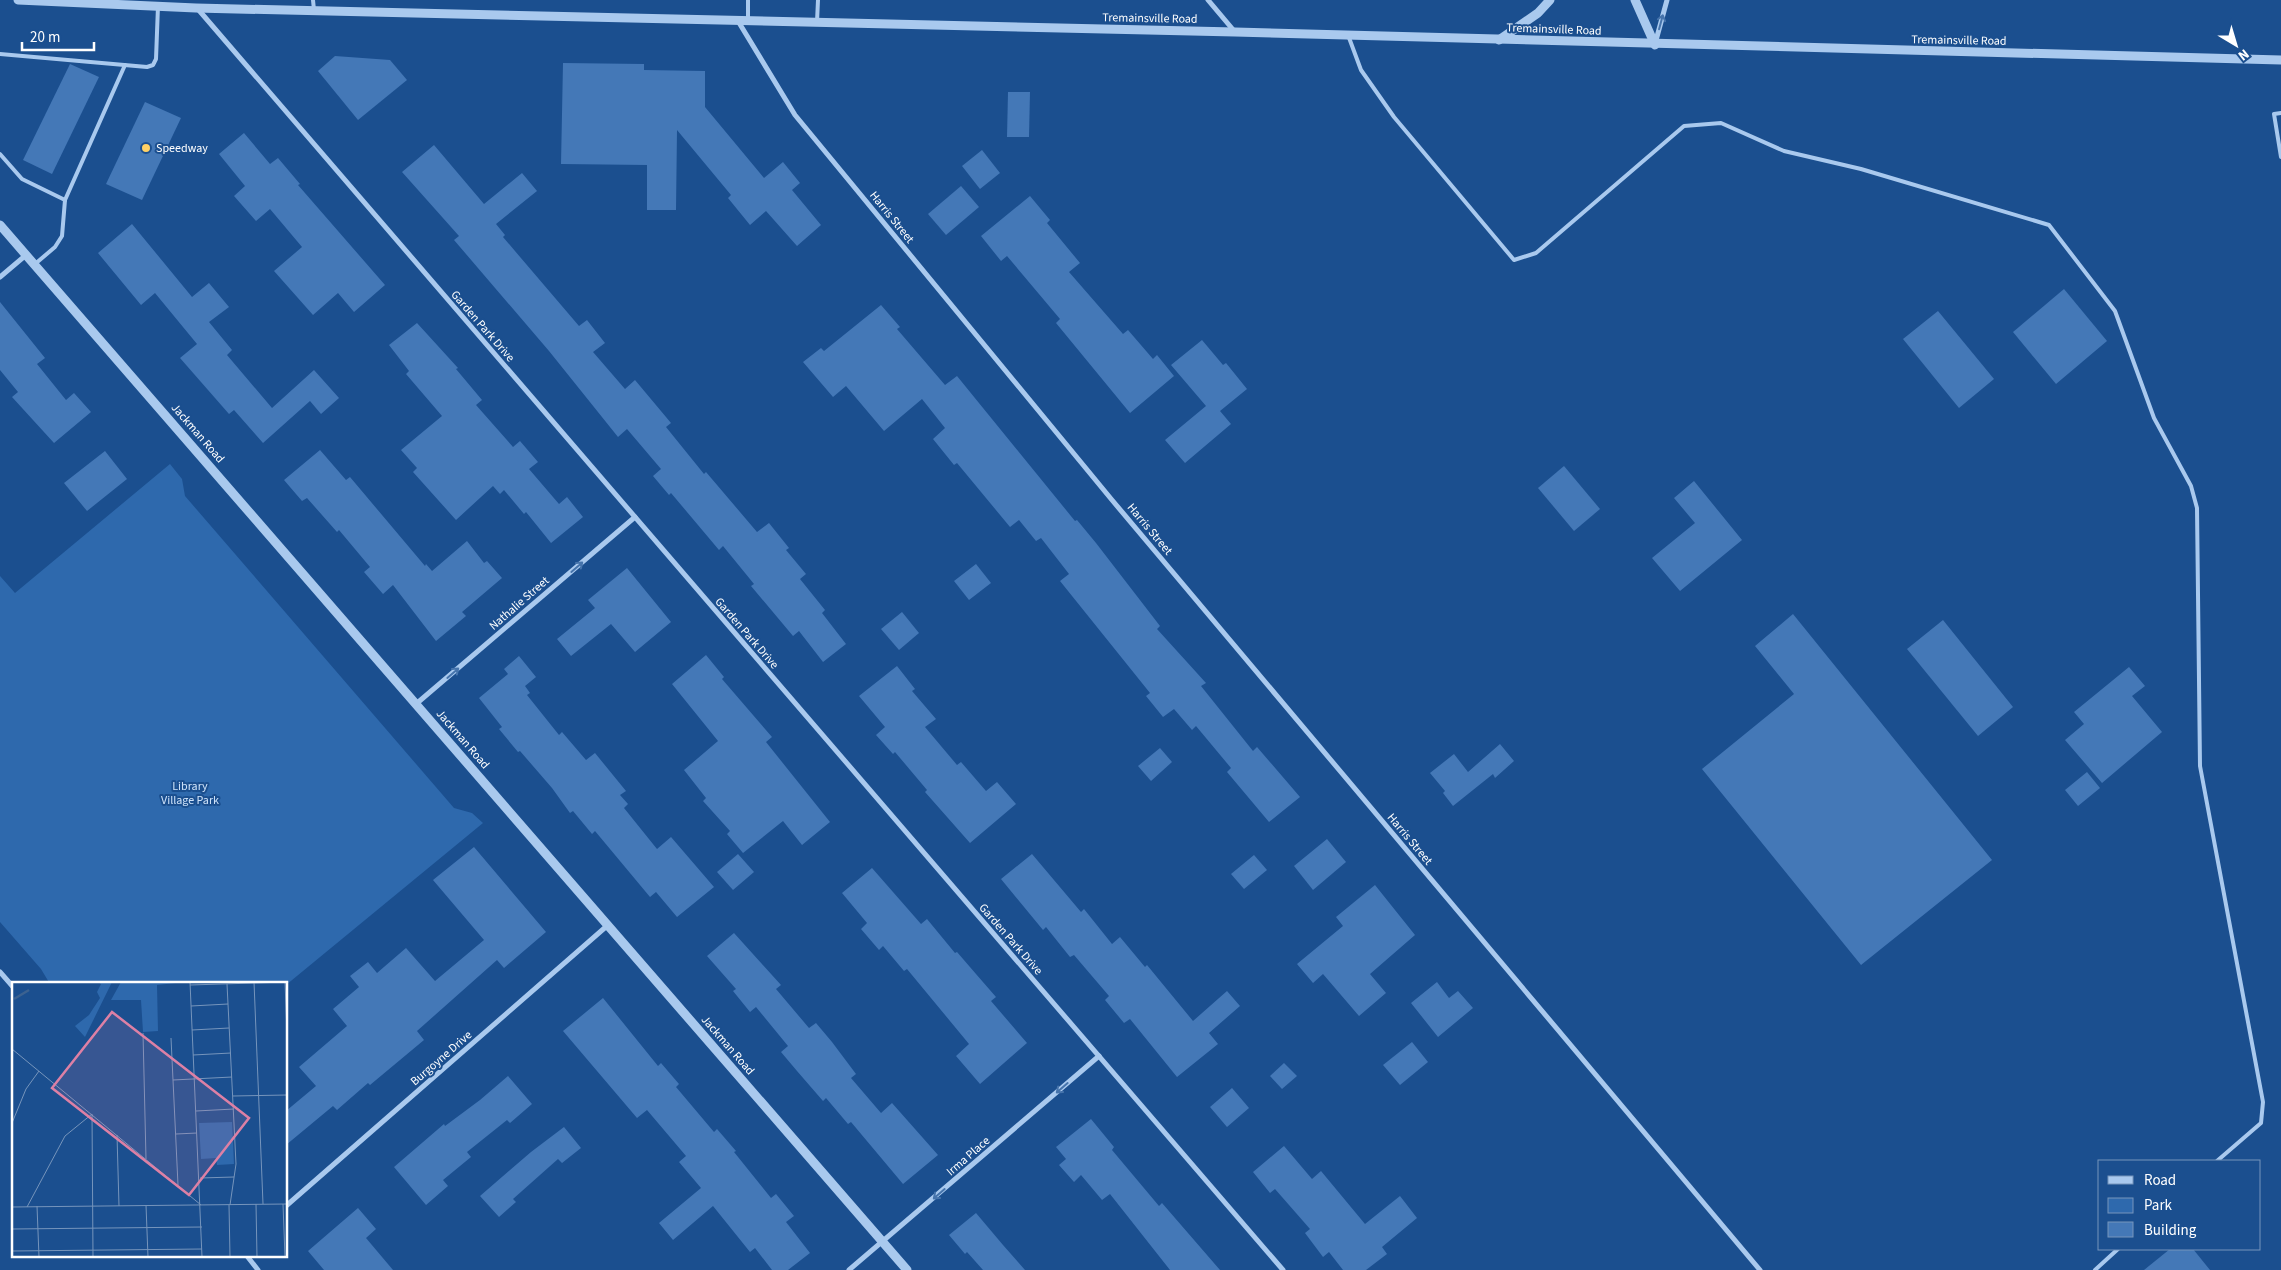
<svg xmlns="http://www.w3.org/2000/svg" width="2281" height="1270" viewBox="0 0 2281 1270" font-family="'Source Sans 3',sans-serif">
  <rect width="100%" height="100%" fill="#1b4f8f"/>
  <path fill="#2e69ad" d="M170,464L182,479L185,496L454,808L472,813L483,823L286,985L50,984L41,969L0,922V576L15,593Z"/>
  <g fill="#4478b7">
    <path d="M335,56L390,60L407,80L358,120L318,71Z"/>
    <path d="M563,63L644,64V70L705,71V107L764,178L783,162L800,183L792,190L821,225L797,246L766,211L750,225L728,198L731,195L677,130L676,210H647V165L561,164Z"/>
    <path d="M70,64L99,77L52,174L23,160Z"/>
    <path d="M1008,92H1030L1029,137H1007Z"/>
    <path d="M145,102L181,118L142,200L106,184Z"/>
    <path d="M244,133L270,164L278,158L300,184L298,185L385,285L354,312L338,293L313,315L274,271L302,247L270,209L256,221L234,196L245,186L219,154Z"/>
    <path d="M434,145L484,204L522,173L537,191L496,224L505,235L503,237L579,326L587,320L605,343L593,352L625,389L635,380L671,423L666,427L704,474L706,472L757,532L769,523L789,548L786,550L806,574L800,579L825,610L822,613L846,644L823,662L799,631L793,636L751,586L754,584L723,546L719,550L671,493L669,495L653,476L661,469L627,429L618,437L549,351L454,240L459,236L402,172Z"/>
    <path d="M982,150L1000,173L980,189L962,166Z"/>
    <path d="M961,186L979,207L946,235L928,214Z"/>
    <path d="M1030,196L1050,220L1047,223L1080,263L1069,272L1123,334L1128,330L1153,359L1157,355L1174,376L1130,413L1056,323L1060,319L1007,256L1001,261L981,236Z"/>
    <path d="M132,224L192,297L209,283L229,307L209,322L232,350L227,355L272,408L314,370L339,398L321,414L310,401L263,443L234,410L229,414L180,358L197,344L155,293L141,305L98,253Z"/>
    <path d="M2064,289L2107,341L2056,384L2013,332Z"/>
    <path d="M0,302L45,358L37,364L66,400L74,393L91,412L54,443L12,397L18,392L0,370Z"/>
    <path d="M881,305L900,327L897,329L945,385L957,376L1075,521L1077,520L1096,543L1160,626L1157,629L1206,683L1201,686L1253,751L1257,747L1300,797L1269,822L1227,772L1231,768L1196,726L1192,730L1174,709L1163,717L1146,696L1150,693L1060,581L1069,574L1041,538L1036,541L1019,520L1010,527L957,463L954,465L933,439L945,428L922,399L884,431L846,386L833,397L803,362L821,348L824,351Z"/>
    <path d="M1938,311L1994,379L1959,408L1903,339Z"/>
    <path d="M417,323L458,368L456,369L482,400L476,405L513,447L520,441L538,462L529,469L559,504L567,497L583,517L551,543L526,512L524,514L504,490L500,494L493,486L456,520L413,472L417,468L401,450L442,416L406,374L409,371L389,345Z"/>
    <path d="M1202,340L1223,365L1226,363L1247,389L1220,411L1231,424L1185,463L1165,440L1206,406L1171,365Z"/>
    <path d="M320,450L346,480L350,477L425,566L426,564L432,571L467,541L484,563L487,561L502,578L462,612L466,616L436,641L393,585L383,594L364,572L370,567L339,530L337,532L307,498L302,501L284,480Z"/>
    <path d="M105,451L127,479L87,511L64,483Z"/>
    <path d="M1564,466L1600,509L1574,531L1538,488Z"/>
    <path d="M1694,481L1742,540L1680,591L1652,558L1695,523L1674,498Z"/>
    <path d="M976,564L991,583L969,600L954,581Z"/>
    <path d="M627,568L671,622L635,652L611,624L571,656L557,639L595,608L588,600Z"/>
    <path d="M902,612L919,633L899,650L881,629Z"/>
    <path d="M1793,614L1992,860L1861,965L1702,769L1794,694L1755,646Z"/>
    <path d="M1943,620L2013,707L1978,736L1907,649Z"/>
    <path d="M706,655L724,677L722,679L772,737L766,742L830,822L802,845L783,821L743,853L727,834L730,831L703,801L706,798L684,770L718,741L672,684Z"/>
    <path d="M519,656L536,677L525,686L530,693L527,695L559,735L562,732L586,760L595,753L626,791L620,795L628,804L624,808L657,849L671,837L714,887L677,917L656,892L650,897L595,831L592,834L573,811L570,813L552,788L520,751L518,752L499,729L502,727L479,698L508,674L504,669Z"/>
    <path d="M897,666L915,689L912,691L936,719L925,727L957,765L961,762L986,791L997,782L1016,804L970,843L925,792L927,790L895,752L893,754L876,735L885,727L859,696Z"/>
    <path d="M2129,667L2145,686L2132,696L2162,732L2102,783L2065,740L2084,724L2074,712Z"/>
    <path d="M1500,744L1514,761L1495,778L1493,774L1453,806L1443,793L1445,791L1430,773L1454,754L1468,772Z"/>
    <path d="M1160,748L1172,762L1151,781L1138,766Z"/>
    <path d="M2087,772L2100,788L2078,806L2065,790Z"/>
    <path d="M1327,839L1346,862L1313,890L1294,866Z"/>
    <path d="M474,847L546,932L504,968L497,960L417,1031L424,1040L370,1085L368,1083L337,1110L333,1106L286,1145V1111L316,1086L299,1067L347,1026L333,1009L359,987L350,976L368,962L377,973L406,948L435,981L484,940L433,880Z"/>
    <path d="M738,854L754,872L733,890L717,872Z"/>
    <path d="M1032,854L1081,912L1084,909L1112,944L1120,937L1145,967L1147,965L1193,1021L1227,991L1240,1006L1209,1033L1218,1044L1177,1077L1130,1019L1124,1023L1105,1000L1109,996L1074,955L1070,957L1046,927L1043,930L1001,879Z"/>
    <path d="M1254,855L1267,870L1244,889L1231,874Z"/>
    <path d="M872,868L921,924L927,919L955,953L957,952L976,974L996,997L991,1001L1027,1043L980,1084L956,1056L969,1044L907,969L904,971L883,946L879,950L861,929L867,923L842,893Z"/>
    <path d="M1375,885L1415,935L1370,974L1386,993L1359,1016L1323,974L1313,983L1297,964L1343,926L1336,917Z"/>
    <path d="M734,933L781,985L776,989L809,1028L816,1023L832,1042L856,1074L851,1078L881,1113L892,1103L938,1155L903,1184L851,1122L848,1124L826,1098L823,1101L797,1071L781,1052L788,1046L756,1007L750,1012L733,991L736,989L707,956Z"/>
    <path d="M1437,982L1449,998L1458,991L1473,1008L1438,1037L1411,1003Z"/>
    <path d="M603,998L658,1066L661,1063L679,1084L676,1087L714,1132L717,1129L736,1151L734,1152L771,1198L776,1194L794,1216L786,1222L810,1253L788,1270H772L755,1248L750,1252L713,1206L673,1240L659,1223L701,1188L679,1162L686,1156L647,1110L637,1118L563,1031Z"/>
    <path d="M1412,1042L1428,1062L1400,1085L1383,1065Z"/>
    <path d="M1284,1063L1297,1076L1282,1089L1270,1076Z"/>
    <path d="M508,1076L532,1104L510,1123L507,1120L467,1152L471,1157L443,1180L448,1186L426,1205L394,1167L444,1124L445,1126L480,1100Z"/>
    <path d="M1232,1088L1249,1108L1227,1127L1210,1107Z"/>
    <path d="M1091,1119L1114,1147L1112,1150L1159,1206L1162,1203L1220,1270H1170L1110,1194L1102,1200L1081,1175L1074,1182L1059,1165L1066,1159L1056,1147Z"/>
    <path d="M564,1127L581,1148L562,1163L558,1159L513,1199L516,1202L499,1217L480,1196L531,1152Z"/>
    <path d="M1284,1146L1312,1179L1321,1171L1365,1224L1400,1196L1417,1218L1382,1247L1387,1254L1366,1270H1343L1329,1252L1323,1257L1305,1233L1310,1229L1275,1189L1270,1193L1253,1172Z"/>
    <path d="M358,1208L376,1229L366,1238L393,1270H324L308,1251Z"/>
    <path d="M976,1213L1003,1245L1025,1270H983L967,1252L965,1254L949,1235Z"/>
    <path d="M2170,1249H2193L2210,1270H2144Z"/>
  </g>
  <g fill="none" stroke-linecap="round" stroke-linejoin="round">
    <g stroke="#a9c9ee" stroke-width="4">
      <path d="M313,0L314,10"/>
      <path d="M748,21V0"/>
      <path d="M817,22L818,0"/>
      <path d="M1348,35L1361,70L1394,117L1514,260L1536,253L1684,126L1721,123L1784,151L1861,169L2049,225L2115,311L2154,418L2191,486L2197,508L2200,766L2263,1102L2261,1123L2217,1161"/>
      <path d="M0,54L147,67L153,65L156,59L158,6"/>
      <path d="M2281,113L2274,114L2281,157"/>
      <path d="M0,154L22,179L65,200"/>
      <path d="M35,264L55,247L62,236L65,200L125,65"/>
      <path d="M2095,1270L2118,1249"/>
    </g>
    <g stroke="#a9c9ee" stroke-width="5">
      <path d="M1208,0L1235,32"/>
      <path d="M197,8L1283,1270"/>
      <path d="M738,21L795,115L1112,500L1760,1270"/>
      <path d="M1655,44L1667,0"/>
      <path d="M0,277L26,255"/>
      <path d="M416,704L635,517"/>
      <path d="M0,972L14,988"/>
      <path d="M286,1206L608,925"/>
      <path d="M247,1256L258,1270"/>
      <path d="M849,1270L1099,1056"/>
    </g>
    <g stroke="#a9c9ee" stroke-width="9">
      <path d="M18,0L196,8L1235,32L2281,60"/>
      <path d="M1635,0L1655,45"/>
      <path d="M1499,40L1538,13L1550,0"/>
      <path d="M0,225L907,1270"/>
    </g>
  </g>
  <defs><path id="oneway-shaft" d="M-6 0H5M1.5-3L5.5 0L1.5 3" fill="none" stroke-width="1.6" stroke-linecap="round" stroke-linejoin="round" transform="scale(1.25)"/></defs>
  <g stroke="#4674ac">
    <use href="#oneway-shaft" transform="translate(1661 22) rotate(-75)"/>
    <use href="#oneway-shaft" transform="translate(577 567) rotate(-41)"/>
    <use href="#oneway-shaft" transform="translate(453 673) rotate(-41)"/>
    <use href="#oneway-shaft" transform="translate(1062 1088) rotate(139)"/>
    <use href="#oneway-shaft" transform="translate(939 1194) rotate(139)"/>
  </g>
  <circle fill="#ffd166" stroke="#1b4f8f" stroke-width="2" cx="146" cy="148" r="5"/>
  <g text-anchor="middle" stroke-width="4" stroke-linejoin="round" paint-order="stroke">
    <g font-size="12" fill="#fff" stroke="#1b4f8f">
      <text transform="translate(1150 18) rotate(1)" y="4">Tremainsville Road</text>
      <text transform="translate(1554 29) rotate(2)" y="4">Tremainsville Road</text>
      <text transform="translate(1959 40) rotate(1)" y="4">Tremainsville Road</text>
      <text transform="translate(892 217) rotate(51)" y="4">Harris Street</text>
      <text transform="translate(483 326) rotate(49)" y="4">Garden Park Drive</text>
      <text transform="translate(198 433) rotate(49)" y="4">Jackman Road</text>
      <text transform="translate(1150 529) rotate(50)" y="4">Harris Street</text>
      <text transform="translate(519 603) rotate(-41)" y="4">Nathalie Street</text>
      <text transform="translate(747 633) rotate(49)" y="4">Garden Park Drive</text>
      <text transform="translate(463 739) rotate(49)" y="4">Jackman Road</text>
      <text transform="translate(1410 839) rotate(50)" y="4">Harris Street</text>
      <text transform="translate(1011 939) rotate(49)" y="4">Garden Park Drive</text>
      <text transform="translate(728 1045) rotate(49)" y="4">Jackman Road</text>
      <text transform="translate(441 1058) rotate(-41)" y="4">Burgoyne Drive</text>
      <text transform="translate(968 1156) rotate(-41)" y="4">Irma Place</text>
    </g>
    <g font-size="12" fill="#fff" stroke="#1b4f8f" text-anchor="start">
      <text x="156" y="152">Speedway</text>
    </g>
    <g font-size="12" fill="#cfe3fa" stroke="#1b4f8f">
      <text x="190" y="790">Library<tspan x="190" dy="14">Village Park</tspan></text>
    </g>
  </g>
  <g transform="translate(12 982)">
    <rect width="275" height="275" fill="#1b4f8f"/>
    <path d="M86,0H100L73,55L63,44L77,33L88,16L85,10L89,2ZM109,0H173L145,3L146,49L131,50L129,18H99ZM220,140L222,182L205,183L204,176L189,177L187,141Z" fill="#2e69ad"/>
    <path fill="none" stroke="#3c6290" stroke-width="2.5" d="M2,17L17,8"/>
    <path fill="none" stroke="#7695bc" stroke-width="1" d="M178,0L190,275M242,0L251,222M273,0L275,50M215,2L224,182L218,223M178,3L275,0M179,24L216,22M180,48L217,46M131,51L134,177M159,56L166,203M0,67L189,223M181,73L219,71M161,98L220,95M221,114L275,113M184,129L222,127M80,132L81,275M0,141L14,107L27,89M164,152L185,151M105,153L107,224M188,196L222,195M244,222L245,275M271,222L273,275M134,223L136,275M217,223L218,275M25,224L27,275M0,225L275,222M15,225L53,154L80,132M0,247L190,245M0,269L190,267"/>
    <path fill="#dd80a5" fill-opacity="0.15" stroke="#dd80a5" stroke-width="2.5" d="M100,30L237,136L177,213L40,106Z"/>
    <rect width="275" height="275" fill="none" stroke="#fff" stroke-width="2.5"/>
  </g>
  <rect x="2098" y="1160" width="162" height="90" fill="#1b4f8f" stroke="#7695bc"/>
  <rect x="2108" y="1176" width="25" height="8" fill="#a9c9ee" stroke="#7695bc"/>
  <text x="2144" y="1185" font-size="15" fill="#ffffff">Road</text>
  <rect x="2108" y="1198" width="25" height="15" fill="#2e69ad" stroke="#7695bc"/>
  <text x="2144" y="1210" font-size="15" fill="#ffffff">Park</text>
  <rect x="2108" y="1222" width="25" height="15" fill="#4478b7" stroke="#7695bc"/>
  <text x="2144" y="1235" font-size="15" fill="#ffffff">Building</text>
  <g transform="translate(2236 45) rotate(142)" stroke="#1b4f8f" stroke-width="4" paint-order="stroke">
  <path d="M0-4L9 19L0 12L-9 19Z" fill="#ffffff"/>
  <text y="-8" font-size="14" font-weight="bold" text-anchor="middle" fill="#ffffff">N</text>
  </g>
  <path d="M22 42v8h72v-8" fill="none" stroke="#ffffff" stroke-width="2.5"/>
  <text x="30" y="42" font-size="15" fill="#ffffff" stroke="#1b4f8f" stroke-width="4" paint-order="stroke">20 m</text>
</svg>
